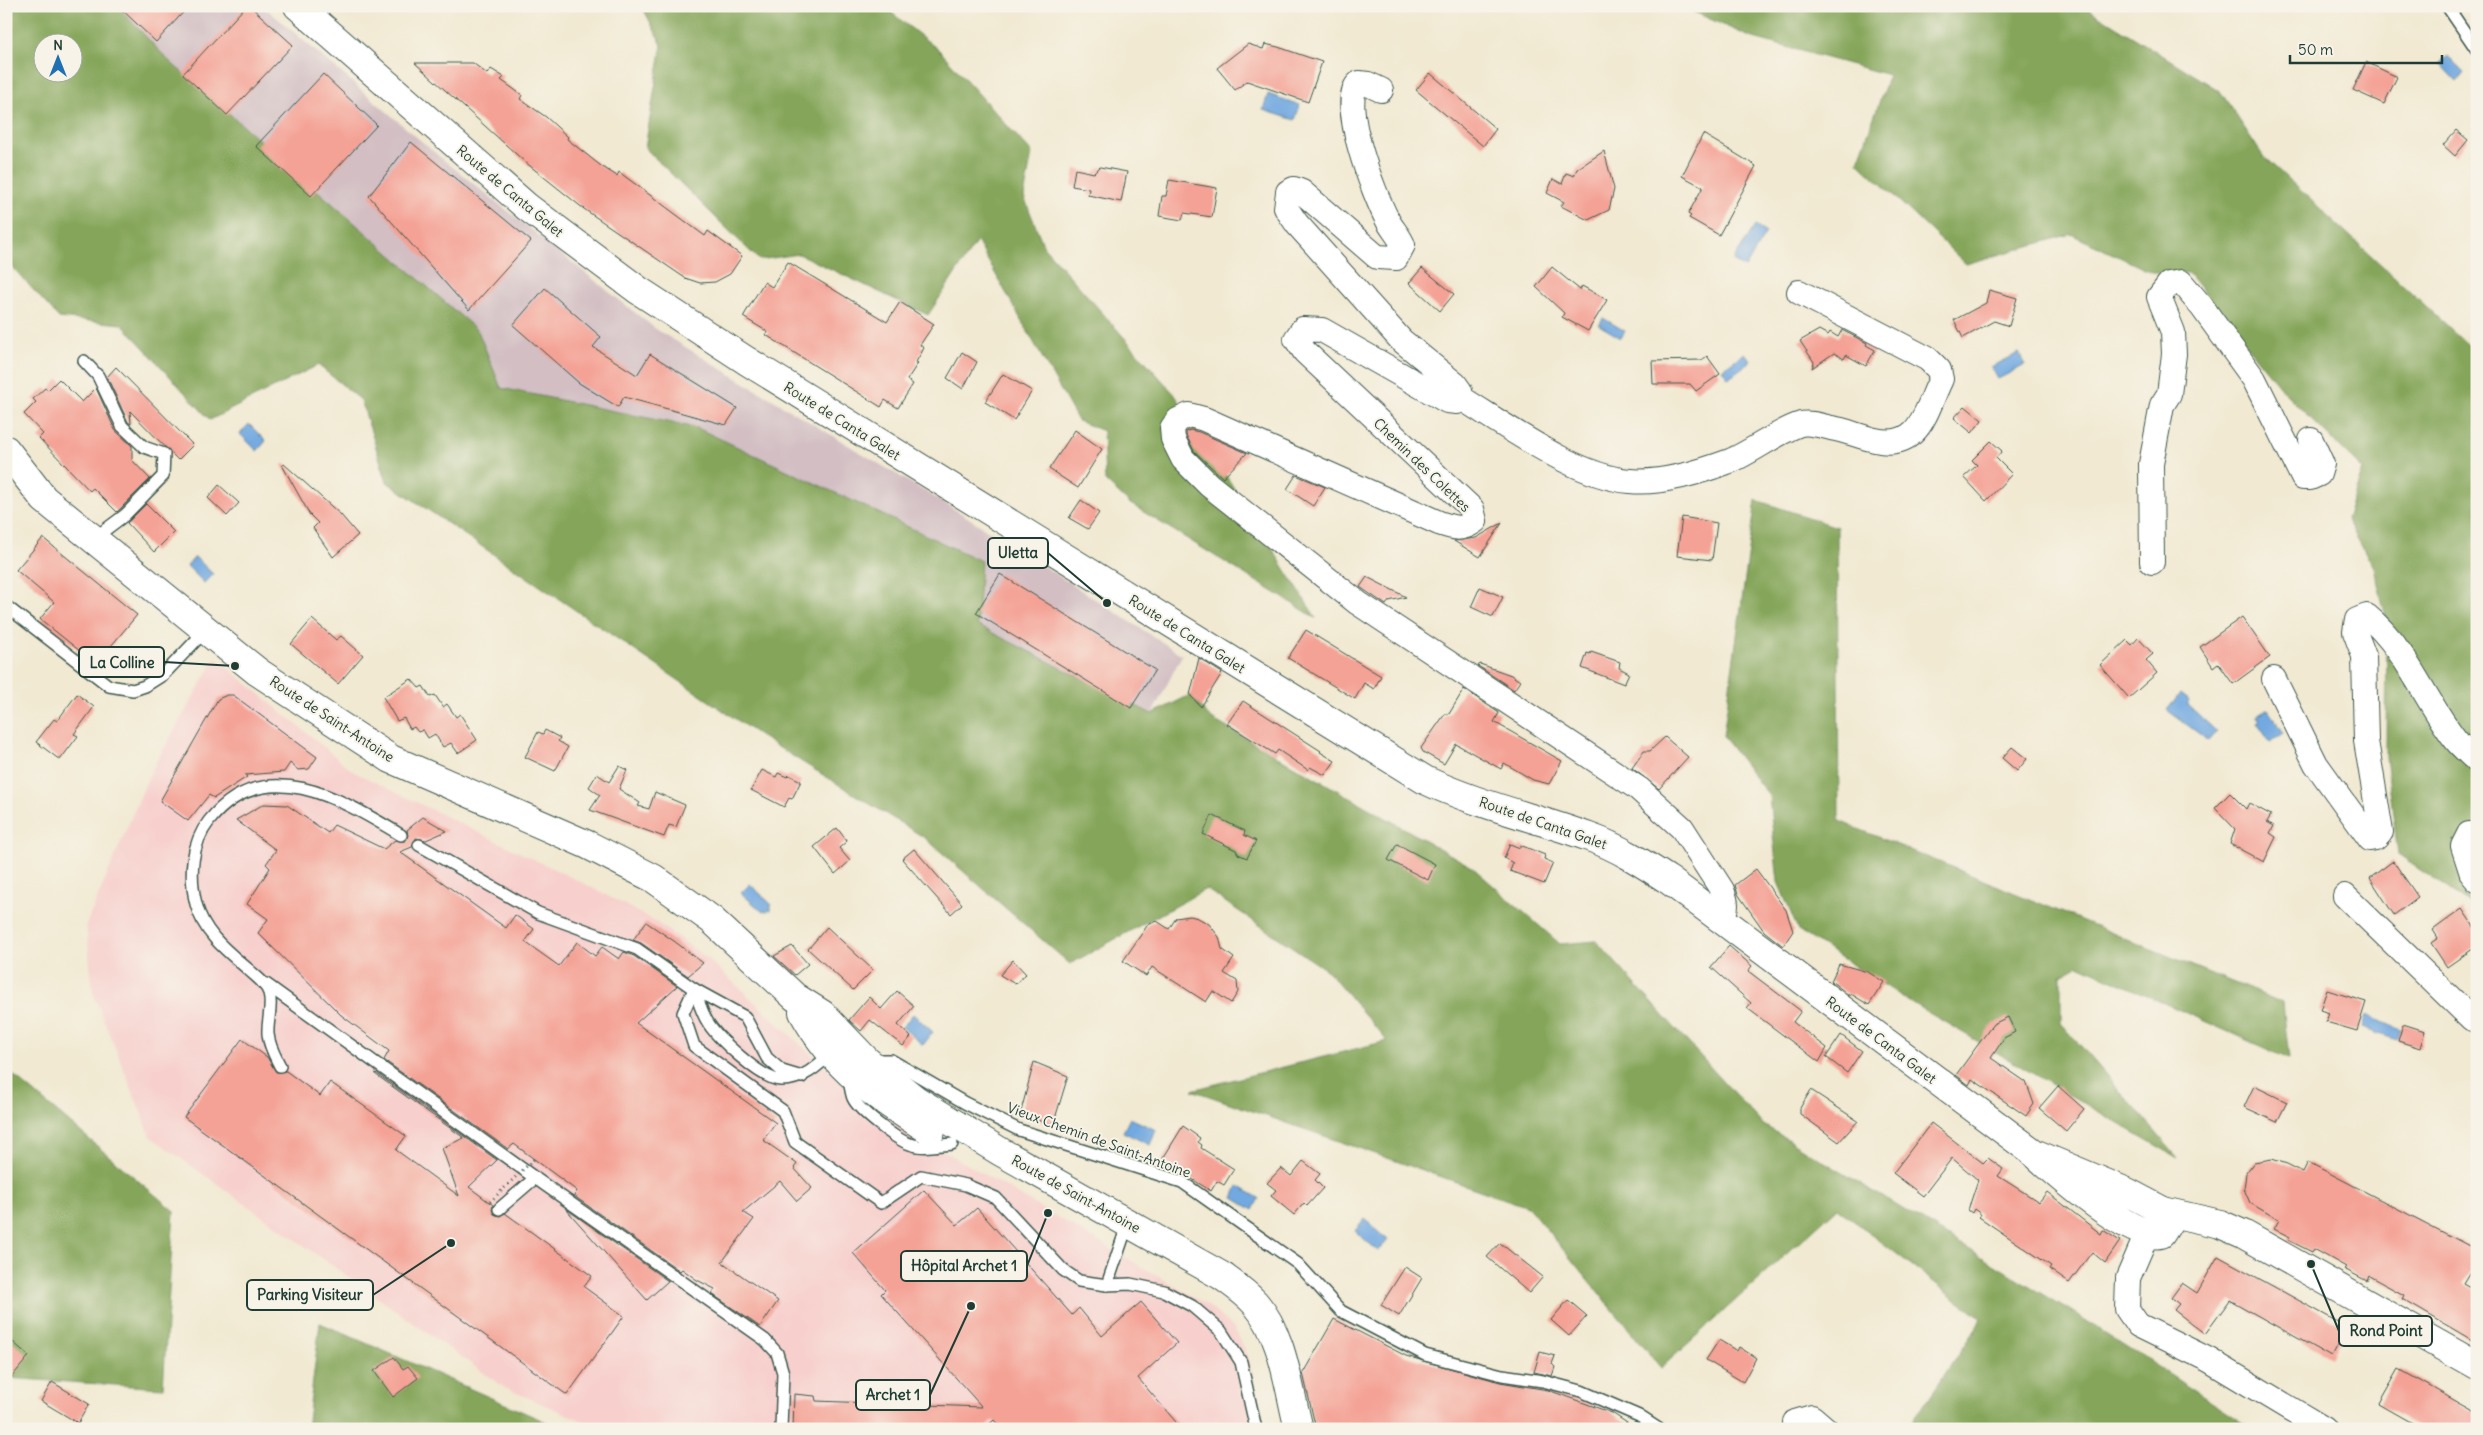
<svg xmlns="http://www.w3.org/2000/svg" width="2483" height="1435" viewBox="0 0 2483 1435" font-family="Delius,sans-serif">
  <rect width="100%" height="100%" fill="#f7f3e8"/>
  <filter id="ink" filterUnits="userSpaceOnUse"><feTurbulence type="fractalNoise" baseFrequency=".02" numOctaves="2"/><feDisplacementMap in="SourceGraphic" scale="10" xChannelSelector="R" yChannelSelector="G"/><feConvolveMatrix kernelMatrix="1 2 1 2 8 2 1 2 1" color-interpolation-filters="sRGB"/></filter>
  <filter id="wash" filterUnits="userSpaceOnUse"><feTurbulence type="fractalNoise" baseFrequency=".0096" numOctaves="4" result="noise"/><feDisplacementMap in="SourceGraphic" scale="20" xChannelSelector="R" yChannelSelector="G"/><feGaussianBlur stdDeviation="1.12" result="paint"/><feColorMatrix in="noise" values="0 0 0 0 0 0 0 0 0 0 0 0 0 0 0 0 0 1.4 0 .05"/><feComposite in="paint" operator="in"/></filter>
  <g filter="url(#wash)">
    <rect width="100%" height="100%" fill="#f1e9d2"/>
    <path fill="#f7d0cd" d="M216,658L354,772L587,885L653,920L708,959L867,1106L1207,1305L1234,1328L1248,1355L1266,1429H602L505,1388L151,1137L93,993L86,925L151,771Z"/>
    <path fill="#d2bec3" d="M117,6H263L441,158L657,330L964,515L1182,655L1152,714L977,625L980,561L697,428L501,388L478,331L168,61Z"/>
    <g fill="#85a65a" stroke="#527247" fill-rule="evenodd">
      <path d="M6,6H117L169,61L478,331L501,388L697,428L981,561L977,625L1152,714L1190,695L1210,718L1472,867L1560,944L1596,941L1762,1124L2076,1314L2253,1429H1908L1982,1319L1837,1208L1661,1368L1528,1207L1192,1090L1387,1041L1328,971L1206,889L1070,964L925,838L765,739L387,482L361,400L318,365L210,420L122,324L59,318L6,260ZM42,42H72V72H42Z"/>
      <path d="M642,6H883L940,51L1032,153L1024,197L1044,247L1175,395L1316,618L1129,503L1105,481L1103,431L1078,421L977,241L928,315L799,254L759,260L645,148L662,45Z"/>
      <path d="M1681,6H2083L2220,91L2263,156L2477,353V908L2398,855L2386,757L2387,622L2374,567L2346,519L2363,470L2284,392L2188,273L2151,272L2071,234L1966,264L1858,162L1889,75L1750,37Z"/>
      <path d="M1756,500L1837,527L1839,821L2283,1003L2289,1059L2079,965L2061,975V1023L2178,1158L1917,1006L1798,930L1778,882L1769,796L1723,736Z"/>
      <path d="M6,1069L174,1211L163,1388L6,1378Z"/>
      <path d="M320,1323L562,1429H307Z"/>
    </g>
    <g fill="#72a9e0" stroke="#48738a">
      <path d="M2448,56L2464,72L2457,81L2440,63Z"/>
      <path d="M1268,94L1300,105L1295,120L1263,110Z"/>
      <path d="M1755,226L1766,233L1745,268L1733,261Z"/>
      <path d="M1603,318L1625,331L1621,338L1599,325Z"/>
      <path d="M1745,353L1751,361L1728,378L1722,369Z"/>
      <path d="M2019,353L2025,365L1998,379L1991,367Z"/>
      <path d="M249,424L266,441L257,451L240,434Z"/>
      <path d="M195,557L213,574L204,583L187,566Z"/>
      <path d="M2180,694L2189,701L2187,704L2217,732L2209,741L2167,710Z"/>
      <path d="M2268,709L2284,733L2270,742L2257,723L2260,721L2257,716Z"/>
      <path d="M750,884L771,904V910L763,912L741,893Z"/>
      <path d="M913,1014L933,1032L923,1045L902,1027Z"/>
      <path d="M2366,1015L2401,1030L2397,1040L2362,1028Z"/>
      <path d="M1130,1118L1156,1130L1150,1145L1123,1132Z"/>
      <path d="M1238,1186L1259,1198L1253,1210L1233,1198Z"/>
      <path d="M1365,1219L1388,1240L1378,1251L1355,1231Z"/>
    </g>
    <g id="blocks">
      <g fill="#f4a295">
        <path d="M118,6H189L156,42Z"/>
        <path d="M246,6H250L293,45L227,115L183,74Z"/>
        <path d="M1248,44L1263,49L1265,44L1278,47L1322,62L1308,102L1247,81L1235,90L1217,68Z"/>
        <path d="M2366,62L2397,77L2384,104L2353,90Z"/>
        <path d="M415,63H473L487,74L491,69L504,77L501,80L522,95L520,99L546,117L568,137L567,139L601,166L617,176L619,172L705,236L708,231L742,256L730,274L715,282L700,283L685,278L584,209L525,162Z"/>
        <path d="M1430,73L1496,129L1483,146L1416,90Z"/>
        <path d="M323,74L377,125L311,196L256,146Z"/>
        <path d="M2456,130L2468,140L2455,156L2443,145Z"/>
        <path d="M1703,134L1756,166L1719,235L1689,218L1691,216L1688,214L1703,187L1682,176Z"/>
        <path d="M411,142L531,241L469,310L369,196Z"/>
        <path d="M1604,151L1614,189L1609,210L1588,220L1561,206L1564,202L1547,193L1553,179L1562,184L1566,173L1574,176L1577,169Z"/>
        <path d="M1100,167L1127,172L1121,202L1088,195L1089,189L1072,186L1075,169L1094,173Z"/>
        <path d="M1169,180L1217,188L1212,217L1184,213L1182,220L1159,216L1162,196H1166Z"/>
        <path d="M788,262L887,322L900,302L934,324L920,345L924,348L916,362L918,363L907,380L913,384L898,408L885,400L881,407L766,335L768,332L743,317L764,282L772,287Z"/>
        <path d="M1552,267L1580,290L1582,286L1607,300L1588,331L1562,317L1564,313L1536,287Z"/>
        <path d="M1422,268L1454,294L1440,311L1409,283Z"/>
        <path d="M545,288L601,337L593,347L637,375L650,354L737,408L726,425L624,397L618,407L579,383L513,325Z"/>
        <path d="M1989,290L2017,298L2009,326L1994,321L1963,338L1954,320L1986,303Z"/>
        <path d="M1819,330L1828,335L1830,332L1838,337L1842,330L1867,343L1866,345L1875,350L1866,366L1846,355L1844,359L1834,353L1812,368L1814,362L1800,341Z"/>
        <path d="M962,352L977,362L963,389L947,378Z"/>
        <path d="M1707,356L1720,374L1696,391L1690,384H1653L1652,361L1702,360Z"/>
        <path d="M116,367L193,445L178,460L130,411L131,424L128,422L107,377Z"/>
        <path d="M1003,374L1032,391L1014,420L985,402Z"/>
        <path d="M59,379L82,402L96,388L115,430L132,446V460L150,479L117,512L93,488L90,491L39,438L43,434L24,414L36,402L33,399L45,388L48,390Z"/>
        <path d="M1965,406L1982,420L1972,433L1954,418Z"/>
        <path d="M1075,430L1102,449L1078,488L1049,469Z"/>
        <path d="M1190,430L1199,432L1247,453L1223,478L1194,451L1186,435V432Z"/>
        <path d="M1991,441L2002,451L1996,458L2012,474L1986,501L1964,477L1977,465L1972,460Z"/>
        <path d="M284,464L341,515L358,535L333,557L313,528L318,523L310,515L282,465Z"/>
        <path d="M1296,475L1325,487L1313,506L1287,489Z"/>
        <path d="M219,485L239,503L227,516L208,498Z"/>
        <path d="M1081,500L1099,513L1088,529L1069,518Z"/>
        <path d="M146,504L174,532L154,552L127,523Z"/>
        <path d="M1682,517L1717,523L1712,560L1677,556Z"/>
        <path d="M1502,523L1480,557L1454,541L1476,538Z"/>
        <path d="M43,538L137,615L96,664L40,619L54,602L16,570Z"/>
        <path d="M1000,574L1155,670L1131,708L976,613Z"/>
        <path d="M1367,577L1406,597L1389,601L1386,605L1360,587Z"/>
        <path d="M1480,587L1503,597L1493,617L1471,607Z"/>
        <path d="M2242,617L2270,657L2233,684L2218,663L2213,667L2200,647Z"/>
        <path d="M312,619L336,640L341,636L363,655L338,684L291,644Z"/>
        <path d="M1306,630L1381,676L1374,689L1364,683L1355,699L1288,658Z"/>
        <path d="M2138,638L2153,654L2146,660L2157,673L2129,698L2100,665L2127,640L2132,645Z"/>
        <path d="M1591,652L1620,662L1619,668L1629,673L1624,684L1582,668L1587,653L1590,654Z"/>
        <path d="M1199,658L1222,673L1201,707L1190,695Z"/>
        <path d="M1480,664L1511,675L1520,681L1514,690L1478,666Z"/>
        <path d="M411,679L419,688L423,686L430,697L435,695L443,707L447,704L456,717L460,714L477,740L458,753L451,743L443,747L435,734L428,738L423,730L418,732L414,727L410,729L404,718L397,721L383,697Z"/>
        <path d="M1464,689L1499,713L1494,722L1562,761L1549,784L1533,780L1504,763L1501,769L1456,744L1444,764L1423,752L1421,748L1445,714H1449Z"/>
        <path d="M77,694L94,707L74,734L78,736L60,760L36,742L54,719L57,721Z"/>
        <path d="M227,695H233L317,757L309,769L298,770L290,763L284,772L245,775L247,777L214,798L209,795L188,821L160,801L218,699Z"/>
        <path d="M1243,701L1321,751L1320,752L1335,761L1325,775L1310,767L1308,770L1278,750L1275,754L1227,724Z"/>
        <path d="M545,730L560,738L558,741L568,747L555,771L525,757L538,732L543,734Z"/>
        <path d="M1665,737L1688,757L1659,789L1632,768L1644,751H1650Z"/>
        <path d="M2012,747L2027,759L2017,771L2002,758Z"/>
        <path d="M619,766L627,770L619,789L640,803L638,806L649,809L655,792L685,805L676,827L669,825L664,837L590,810L600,795L589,787L597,774L609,782Z"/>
        <path d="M762,770L776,777L778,773L787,777L789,775L801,781L792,799L789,798L784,807L751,790Z"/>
        <path d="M2230,793L2246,809L2249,803L2271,815L2267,822L2274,826L2270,833L2276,837L2264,862L2230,844L2235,829L2215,808Z"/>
        <path d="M264,804L287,805L328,833L334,825L384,849L395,840L405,841L408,836L407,830L423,817L447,831L426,840L416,838L412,847L400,852L506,928L515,915L534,929L525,942L559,966L577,942L595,956L602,947L619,959L624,952L634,956L677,986L636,1023L776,1123L763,1140L797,1164L794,1168L812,1188L797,1201L780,1181L743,1212L754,1219L722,1262L778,1301L760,1327L712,1294L715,1289L697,1280L682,1269L680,1271L574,1196L577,1191L514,1144L508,1149L384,1060L389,1051L341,1015L258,933L268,919L247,904L270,868L266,864L276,850L236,820Z"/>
        <path d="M1212,815L1245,831L1244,835L1256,841L1247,858L1238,854L1236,850L1203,834Z"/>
        <path d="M837,828L847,841L839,848L850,861L835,874L814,847Z"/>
        <path d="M1397,844L1435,864L1428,880L1388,860Z"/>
        <path d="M1510,844L1520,848V845L1545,855L1544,859L1553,863L1544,884L1510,871L1513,863L1504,858Z"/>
        <path d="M914,849L962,904L951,914L902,859Z"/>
        <path d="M2393,861L2418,897L2394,915L2370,878Z"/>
        <path d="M1756,869L1786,910L1793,931L1783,946L1764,931L1738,894L1735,885Z"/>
        <path d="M2462,909L2477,931V946L2447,967L2431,943L2438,938L2433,930Z"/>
        <path d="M1190,916L1198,918L1209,924L1219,937L1222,949L1234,958L1224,973L1237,981L1238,992L1231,1003L1213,991L1206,1002L1152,967L1146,976L1123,961L1149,923L1157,921L1169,929L1176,918Z"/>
        <path d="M646,922L674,941L703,963L688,976L641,943L633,940Z"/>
        <path d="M827,927L873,970L853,990L808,949Z"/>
        <path d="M792,946L808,964L795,975L774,956Z"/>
        <path d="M1729,946L1752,966L1748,971L1801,1011L1793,1022L1827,1048L1819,1062L1747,1008L1751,1003L1711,967Z"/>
        <path d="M1013,960L1026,974L1015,984L1000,975Z"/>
        <path d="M1839,964L1868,972L1884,982L1869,1005L1851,994L1850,996L1831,981Z"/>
        <path d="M2327,990L2366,1002L2357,1031L2326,1022L2329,1013L2320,1010Z"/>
        <path d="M897,991L914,1006L898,1025L911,1037L903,1046L870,1020L861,1031L849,1020L869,997L881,1009Z"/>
        <path d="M2008,1017L2015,1032L2004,1038L1991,1058L2026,1082L2034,1104L2026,1116L1972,1079L1969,1085L1956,1075L1993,1024Z"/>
        <path d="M2403,1024L2425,1031L2420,1048L2398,1041Z"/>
        <path d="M1841,1035L1862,1051L1847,1073L1826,1057Z"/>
        <path d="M242,1039L267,1057L276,1072L286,1071L320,1096L330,1082L406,1136L396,1150L459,1196L442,1148L464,1138L375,1074L376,1073L497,1160L469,1187L493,1205L492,1210L494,1214L500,1216L505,1213L592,1276L584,1287L624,1316L567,1395L184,1117Z"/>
        <path d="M1034,1062L1068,1076L1053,1125L1020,1115Z"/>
        <path d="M2058,1086L2084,1109L2066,1131L2039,1108Z"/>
        <path d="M2254,1086L2287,1102L2277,1122L2244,1107Z"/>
        <path d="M1811,1090L1858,1121L1839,1142L1800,1114V1108Z"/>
        <path d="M1931,1123L1983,1163L1988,1158L2003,1169L1998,1176L2039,1202L2047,1192L2101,1234L2103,1230L2120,1241L2105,1263L2092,1252L2069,1283L2049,1269L2051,1266L1979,1217L1981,1214L1974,1209L1972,1213L1968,1210L1978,1180L1952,1158L1923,1196L1893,1173Z"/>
        <path d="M1183,1126L1200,1138L1198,1142L1202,1145L1201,1148L1234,1169L1224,1185L1217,1181L1211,1191L1162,1160Z"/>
        <path d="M2272,1159L2287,1164L2303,1172L2308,1162L2477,1250V1260L2463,1283L2477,1291V1343L2402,1299L2404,1295L2369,1276L2367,1281L2344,1269L2346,1267L2314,1249L2312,1252L2288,1240L2290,1237L2274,1229L2279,1220L2250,1203L2244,1189L2246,1173L2254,1162Z"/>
        <path d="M1303,1161L1320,1174L1315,1180L1323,1188L1307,1206L1304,1203L1294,1215L1271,1196L1276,1190L1267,1183L1281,1168L1291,1176Z"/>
        <path d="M924,1190L957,1225L977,1208L1072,1315L1079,1308L1102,1336L1141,1302L1177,1343L1138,1378L1182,1429H1002L994,1420L984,1429H793L794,1394L815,1396L816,1401L982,1407L881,1294L885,1290L853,1253Z"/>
        <path d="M565,1208L668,1281L647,1300Z"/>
        <path d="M1500,1243L1543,1277L1529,1293L1487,1257Z"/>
        <path d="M2218,1256L2347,1327L2331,1357L2230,1300L2205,1334L2174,1310L2179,1304L2171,1298L2182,1283L2197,1293Z"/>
        <path d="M1405,1267L1422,1278L1399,1316L1381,1305Z"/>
        <path d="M1568,1300L1587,1316L1569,1336L1551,1320Z"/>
        <path d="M1334,1319L1406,1356L1500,1382L1548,1390L1612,1413L1636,1429H1316L1303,1373Z"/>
        <path d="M6,1336L29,1356L6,1384Z"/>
        <path d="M1719,1340L1737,1351L1739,1347L1756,1358L1743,1382L1706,1360Z"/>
        <path d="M1540,1352L1555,1356L1552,1364L1555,1367L1552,1376L1534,1372Z"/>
        <path d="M394,1357L403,1369L408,1366L418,1378L393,1397L374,1371Z"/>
        <path d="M2399,1369L2477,1413V1429H2423L2379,1404Z"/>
        <path d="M52,1382L89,1404L78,1423L41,1401Z"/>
      </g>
    </g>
  </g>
  <g filter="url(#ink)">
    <use href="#blocks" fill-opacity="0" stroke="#3e574c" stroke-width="1"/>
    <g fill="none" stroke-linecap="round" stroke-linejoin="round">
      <g stroke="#3e574c" stroke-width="14">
        <g id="lane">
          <path d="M2447,6L2477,50"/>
          <path d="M84,361L98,376L122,426L144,447L164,454L163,476L125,515L93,539"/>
          <path d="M6,606L109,686L133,690L145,686L164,674L206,630"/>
          <path d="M419,845L538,913L637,949L694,989L745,1017L767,1058L782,1071L802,1077"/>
          <path d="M266,984L535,1178"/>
          <path d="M694,989L683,1013L694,1046L783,1111L795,1142L881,1203L921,1176L966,1185L996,1198L1063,1270L1079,1281L1107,1285L1130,1284L1164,1291L1192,1306L1221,1331L1241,1362L1256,1429"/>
          <path d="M694,989C698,999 701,1011 707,1021C716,1037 761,1079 780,1080C802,1081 818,1066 832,1052"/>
          <path d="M873,1060H891L965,1103L1019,1130L1182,1182L1298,1264L1341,1311L1425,1355L1502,1375L1543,1381L1581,1391L1639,1416L1659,1429"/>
          <path d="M280,1066C275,1056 269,1046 268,1034C267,1021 273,1006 269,993C266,983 256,977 249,970C227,951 204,934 196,904C189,876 191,844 209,821C264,752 341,799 401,835"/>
          <path d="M849,1079C850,1085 851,1093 853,1098C859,1111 897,1140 910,1144C923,1149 938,1145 952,1144"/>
          <path d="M499,1209L535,1178L765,1340L777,1353L783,1373L781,1429"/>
          <path d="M1107,1285L1128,1223"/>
        </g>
      </g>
      <g stroke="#3e574c" stroke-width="26">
        <g id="street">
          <path d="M1381,90L1368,84L1359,83C1337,100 1375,196 1387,219C1391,228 1399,235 1403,245L1396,258L1377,257L1302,192L1294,189L1288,192L1286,208L1297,224L1401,340L1455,384L1460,391L1461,398L1457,402L1447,401L1322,330L1303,329L1296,339L1305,352L1472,509L1475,521C1462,531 1454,528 1439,523L1204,419L1189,415L1178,420L1172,428L1173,439L1183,459L1209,485L1358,603L1639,789L1682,828L1722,890C1727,902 1728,908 1721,919"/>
          <path d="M1461,398C1507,426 1576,477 1630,481C1662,484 1700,472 1730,461C1752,452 1780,430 1801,424C1810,422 1822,426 1831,428C1846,430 1860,437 1875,440C1920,450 1925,412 1941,379L1939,370L1928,359L1799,292"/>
          <path d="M2152,562L2151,464L2162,405L2169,394L2174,354L2173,332L2159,297L2169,284L2181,282L2202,307L2254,379L2303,478H2310L2319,474L2322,464L2311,440"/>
          <path d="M2274,679L2316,764L2370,839L2376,838L2381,832L2366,741L2364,656L2355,632L2357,620L2367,616C2406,648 2424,699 2455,739C2461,747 2470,754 2477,761"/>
          <path d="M2477,834H2469L2463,846L2472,874L2477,880"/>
          <path d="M2345,896L2472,1019L2477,1020"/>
          <path d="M2147,1234L2128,1278L2127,1309L2138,1325L2209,1360L2324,1429"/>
          <path d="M1796,1429L1795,1422L1812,1417L1826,1429"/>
        </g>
      </g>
      <g stroke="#3e574c" stroke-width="30">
        <g id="secondary">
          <path d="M298,6L527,207L638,290L747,361L1425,780C1478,805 1534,817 1589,837C1618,847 1644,864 1670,881L2034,1153C2056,1173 2133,1241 2161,1234L2168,1223L2163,1211L2127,1192L2034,1153"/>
          <path d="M6,450L44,499L258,672L391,759L588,845L653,878L712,920L795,997L822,1014L867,1061L916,1100L1001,1152L1222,1276C1233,1284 1245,1292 1255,1303C1284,1336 1288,1387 1299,1429"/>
          <path d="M803,1012C834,1069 877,1098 931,1131"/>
          <path d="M2163,1211L2220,1224L2243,1234L2477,1366"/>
        </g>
      </g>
      <use href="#lane" stroke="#fff" stroke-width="11"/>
      <use href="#street" stroke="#fff" stroke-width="24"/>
      <use href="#secondary" stroke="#fff" stroke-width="28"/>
      <path stroke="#3e574c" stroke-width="3" stroke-dasharray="1 4" stroke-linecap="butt" d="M490,1202L534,1159"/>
    </g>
  </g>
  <g text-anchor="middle" stroke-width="4" stroke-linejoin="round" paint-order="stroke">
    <g font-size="14" fill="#1f3d34" stroke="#f7f3e8">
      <text transform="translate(510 191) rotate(40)" y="5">Route de Canta Galet</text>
      <text transform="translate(842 421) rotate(32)" y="5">Route de Canta Galet</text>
      <text transform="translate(1422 465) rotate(44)" y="5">Chemin des Colettes</text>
      <text transform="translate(1187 634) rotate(32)" y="5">Route de Canta Galet</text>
      <text transform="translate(332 719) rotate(33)" y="5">Route de Saint-Antoine</text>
      <text transform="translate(1543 823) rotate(19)" y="5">Route de Canta Galet</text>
      <text transform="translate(1881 1040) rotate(37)" y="5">Route de Canta Galet</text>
      <text transform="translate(1099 1140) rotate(20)" y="5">Vieux Chemin de Saint-Antoine</text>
      <text transform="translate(1076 1194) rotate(29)" y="5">Route de Saint-Antoine</text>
    </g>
  </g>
  <path fill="none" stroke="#1f3d34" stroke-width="2" d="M1107 603L1048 553M235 666L164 662M1048 1213L1027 1266M451 1243L373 1295M2311 1264L2339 1331M971 1306L930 1395"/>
  <g fill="#1f3d34" stroke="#f7f3e8" stroke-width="2">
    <circle cx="1107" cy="603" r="5"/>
    <circle cx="235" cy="666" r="5"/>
    <circle cx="1048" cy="1213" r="5"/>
    <circle cx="451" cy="1243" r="5"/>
    <circle cx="2311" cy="1264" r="5"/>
    <circle cx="971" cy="1306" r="5"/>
  </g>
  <g fill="#f7f3e8" stroke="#1f3d34" stroke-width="2">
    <rect x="988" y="538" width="60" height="30" rx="5"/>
    <rect x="79" y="647" width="85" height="30" rx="5"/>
    <rect x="901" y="1251" width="126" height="30" rx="5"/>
    <rect x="247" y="1280" width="126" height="30" rx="5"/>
    <rect x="2339" y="1316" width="93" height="30" rx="5"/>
    <rect x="856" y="1380" width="74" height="30" rx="5"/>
  </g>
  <g font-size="15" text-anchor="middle" font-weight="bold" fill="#1f3d34">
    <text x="1018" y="558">Uletta</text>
    <text x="122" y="668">La Colline</text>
    <text x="964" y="1271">Hôpital Archet 1</text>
    <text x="310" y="1300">Parking Visiteur</text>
    <text x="2386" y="1336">Rond Point</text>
    <text x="893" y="1400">Archet 1</text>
  </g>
  <rect width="2483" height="1435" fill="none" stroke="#f7f3e8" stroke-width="25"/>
  <g transform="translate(58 58)"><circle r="24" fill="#f7f3e8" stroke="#a1aaa0"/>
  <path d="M0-4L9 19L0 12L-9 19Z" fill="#1f6fb2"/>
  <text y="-8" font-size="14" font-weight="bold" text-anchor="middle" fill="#1f3d34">N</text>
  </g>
  <path d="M2290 55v8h152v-8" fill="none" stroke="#1f3d34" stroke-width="2.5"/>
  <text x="2298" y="55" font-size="15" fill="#1f3d34" stroke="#f7f3e8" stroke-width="4" paint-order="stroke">50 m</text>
</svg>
